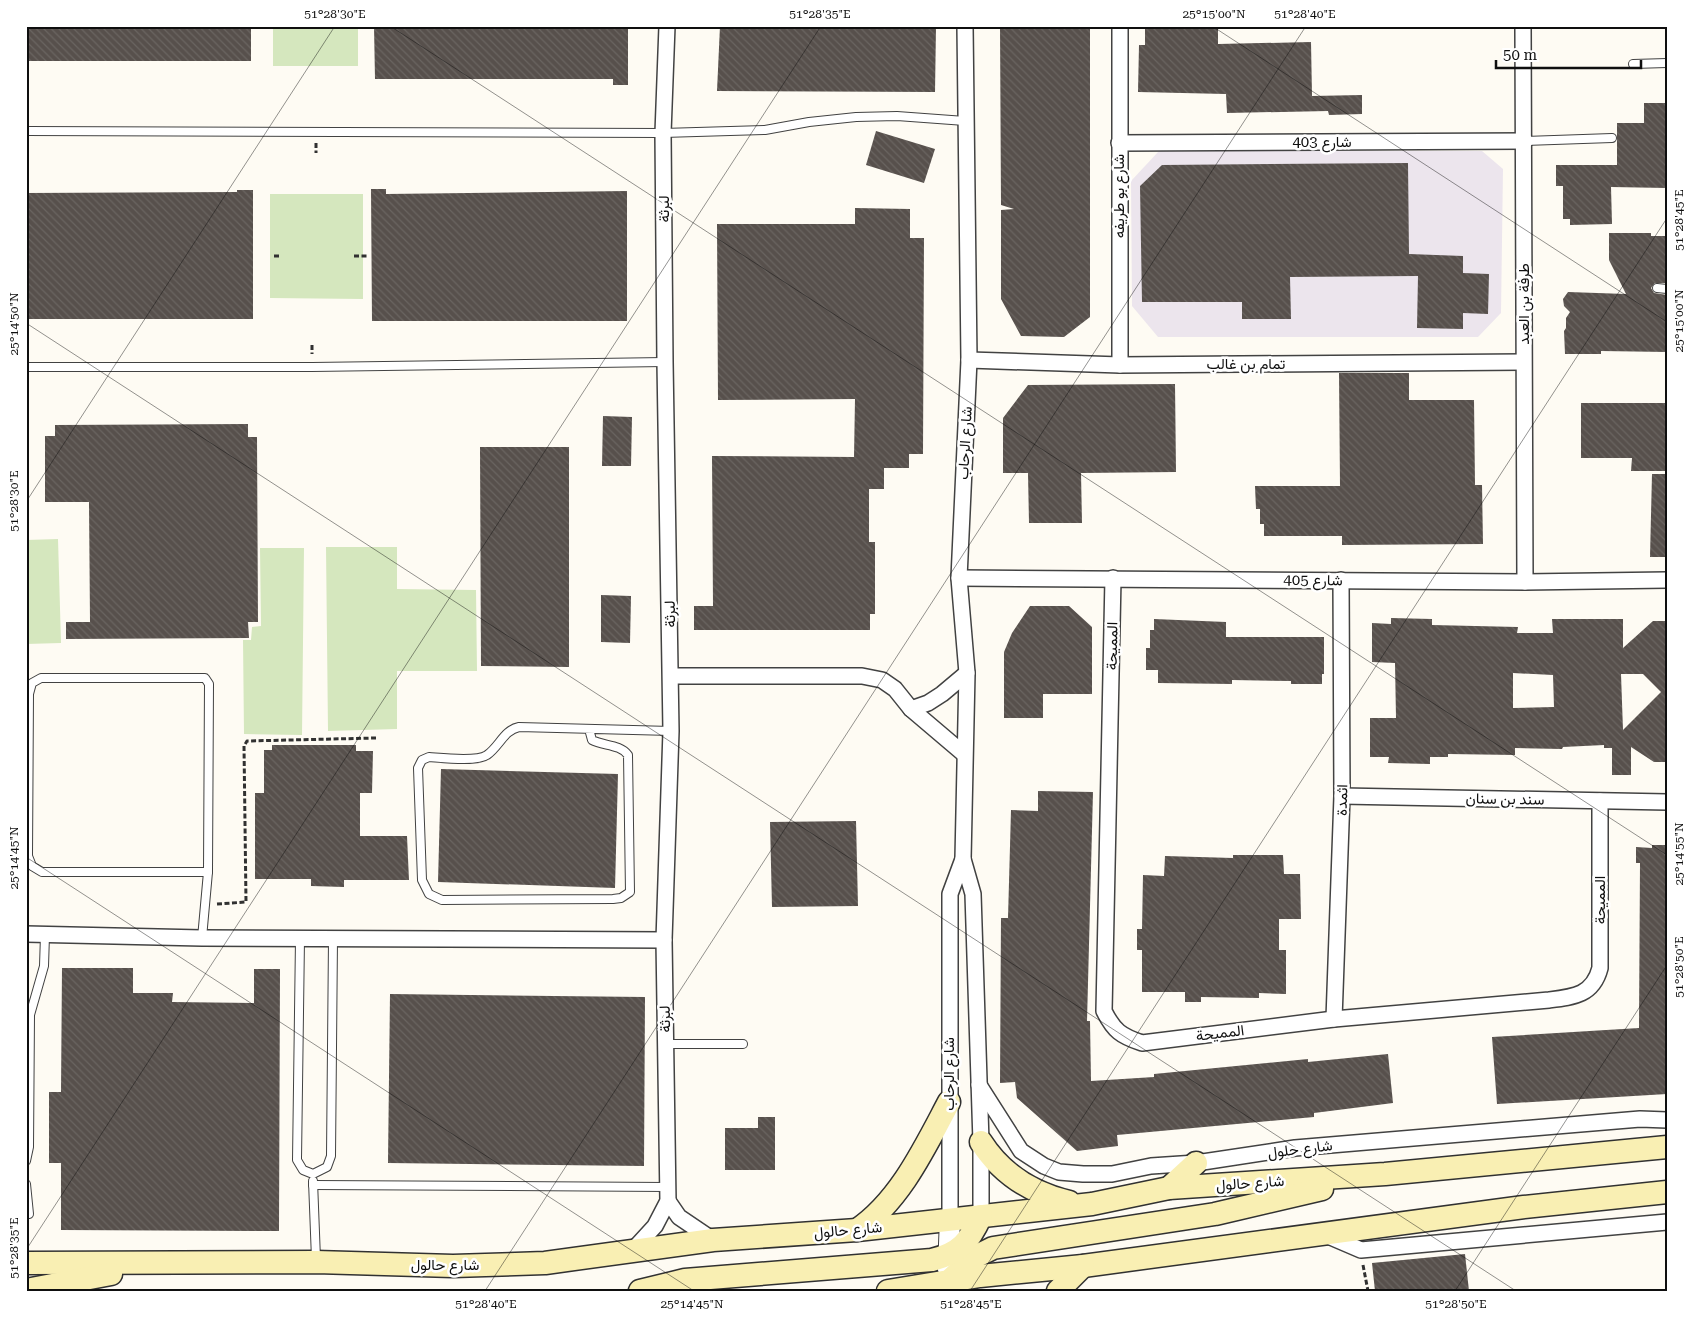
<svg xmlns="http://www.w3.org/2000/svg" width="1693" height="1317" viewBox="0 0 1693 1317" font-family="'Roboto Serif',Vazirmatn,serif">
  <defs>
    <pattern id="building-back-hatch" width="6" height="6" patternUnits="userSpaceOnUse" patternTransform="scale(1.25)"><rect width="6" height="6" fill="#57504c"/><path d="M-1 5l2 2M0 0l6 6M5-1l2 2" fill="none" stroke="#6a6561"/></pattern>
  </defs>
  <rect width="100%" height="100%" fill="#fefbf3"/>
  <path fill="#ece5ed" d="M1159,151H1482L1503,169L1501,313L1478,337H1158L1132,306L1131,181Z"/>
  <g fill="#d5e7be">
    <rect x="273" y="26" width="85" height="40"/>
    <path d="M270,194H363V299L270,298Z"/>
    <path d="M58,539L61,643L26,644V540Z"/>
    <path d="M326,547H397V589L476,590L477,671H397V729L328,731Z"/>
    <path d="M260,548H304L302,735L244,734L243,640H251L252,627L261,626Z"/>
  </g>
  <g fill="url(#building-back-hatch)" fill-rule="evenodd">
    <rect x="26" y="26" width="225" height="35"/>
    <path d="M374,26H628V85H613V79H375Z"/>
    <path d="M720,26H936L935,92L717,91Z"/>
    <path d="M1000,26H1090V317L1064,337L1021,336L1001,299V210L1014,209L1001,205Z"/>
    <path d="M1145,28H1218V44L1311,42L1312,96L1362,95V114L1329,115L1328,111L1227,113L1226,94L1138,92L1139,45H1145Z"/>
    <path d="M1644,103H1667V188L1611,187L1612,224L1570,225V219H1563V186H1556V165H1617V123H1644Z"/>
    <path d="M876,131L935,149L924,183L866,165Z"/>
    <path d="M1408,163L1409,254L1463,256V273L1489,274L1488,314L1463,313V329L1417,328L1418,276L1290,277L1291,319H1242V302H1142L1140,186L1162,165Z"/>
    <path d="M371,189H386V194L627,191V321H372Z"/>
    <path d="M237,190H253V319H26V193L237,192Z"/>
    <path d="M855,208L910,209V238H924L923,454H909V468H884V489H869V542H875V614H870V630H694V606H713L712,456L854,457L855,399L718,400L717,224H855Z"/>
    <path d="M1609,233H1651V236H1667V283H1655L1651,288L1654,293L1667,295V352L1601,351V354H1565L1564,331L1566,328V318L1570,312L1564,306L1563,299L1568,292L1626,294L1609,260Z"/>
    <path d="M1339,373H1409V400H1474L1475,485H1482L1483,544L1342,545V536H1264V524H1260V509H1256L1255,486H1340Z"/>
    <path d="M1175,384L1176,472L1081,473L1082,523H1029L1028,473H1003V418L1028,385Z"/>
    <path d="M1581,403H1666V471H1631L1632,458H1581Z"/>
    <path d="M603,416L632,417L631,466H602Z"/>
    <path d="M248,424V437H257L258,622H248L249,638L66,639V622H90L89,502H45V436H55V425Z"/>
    <path d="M480,447H569V667L481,666Z"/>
    <path d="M1652,474H1667V557H1650Z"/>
    <path d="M601,595L631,596L630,643L601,642Z"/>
    <path d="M1030,606H1069L1092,627V694H1043V718H1004V652L1012,633Z"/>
    <path d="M1391,618L1432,619V625L1518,627L1517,633H1553L1552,619H1623V648L1653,621H1667V762H1654L1631,747V775H1612V748H1604V745L1563,747L1562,749L1515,748V755L1448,754V757H1430V764L1388,763L1389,757H1370V718H1396L1395,663L1372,662V623L1391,624ZM1513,673L1553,675L1554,707L1513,708ZM1621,674H1643L1661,692L1623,730Z"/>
    <path d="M1154,619L1226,622V637H1324V674H1322V684H1291V681L1232,680V684L1158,683V670H1146V648H1150V630H1154Z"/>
    <path d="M272,745H356V751H373L372,793H360V836H407L409,880H344V887L311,886V879H255V793H264V750H272Z"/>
    <path d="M441,769L618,774L615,888L438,882Z"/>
    <path d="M1038,791L1093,792L1087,1021H1090L1091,1081L1154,1077V1074L1308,1059V1062L1388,1054L1393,1103L1314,1113V1117L1117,1135L1118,1146L1077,1151L1017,1098L1015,1082L1000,1083L1001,918H1008L1011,810L1038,811Z"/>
    <path d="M856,821L858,906L772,907L770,822Z"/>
    <path d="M1652,845H1667V1094L1497,1104L1492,1037L1639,1028L1640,863H1636V847L1652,848Z"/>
    <path d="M1233,855H1283L1284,874H1300L1301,919H1279V950H1286V994L1259,993V998L1201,997V1002H1185V992H1142V950H1137V929H1142L1143,875L1164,876L1165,856L1233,858Z"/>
    <path d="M62,968H133V993H173L172,1002L254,1003V969H280L279,1231L61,1230V1163H49V1092H61Z"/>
    <path d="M390,994L645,997L644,1166L388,1163Z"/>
    <path d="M758,1117H775V1170H725V1128H758Z"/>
    <path d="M1465,1254L1469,1291H1375L1372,1263Z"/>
  </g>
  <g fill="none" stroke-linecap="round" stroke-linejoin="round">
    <g stroke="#424242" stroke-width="10">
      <g id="service">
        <path d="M1633,64L1667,63"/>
        <path d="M26,131L663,133L765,130L809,122L856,117L897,116L965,121"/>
        <path d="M1525,141L1612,138"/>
        <path d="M1657,288L1667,289"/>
        <path d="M26,367H312L665,362"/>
        <path d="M41,678H205L209,684L208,872H42L32,866L28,856L29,694L32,683Z"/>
        <path d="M589,729L592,740C603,746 620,744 628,755L630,892L621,898L613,899L442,900L429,894L422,880L418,768L422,760L429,757C443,758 477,762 487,755C499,747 504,730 519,727L671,731"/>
        <path d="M202,938L208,872"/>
        <path d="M300,939L297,1160L303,1170L313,1174L327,1167L331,1156L333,939"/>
        <path d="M666,1044H743"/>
        <path d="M26,1161L29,1147L30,1015L44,966L45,935"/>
        <path d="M313,1181L316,1259"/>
        <path d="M26,1184L29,1214"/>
        <path d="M313,1185L668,1187"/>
      </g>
    </g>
    <g stroke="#424242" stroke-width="18">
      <g id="minor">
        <path d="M965,26L969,360L959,578L967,673L963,859L973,894L981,1142V1216"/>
        <path d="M1523,26L1525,582"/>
        <path d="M1119,143L1525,141"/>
        <path d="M969,360L1120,365L1523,362"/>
        <path d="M1120,365V26"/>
        <path d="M959,578L1525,582L1667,580"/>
        <path d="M1113,578L1104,1011C1114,1031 1121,1036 1142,1043L1334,1019L1549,1000C1574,997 1593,995 1600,968V801"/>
        <path d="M671,676H862L882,680L895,689L911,709L964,754"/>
        <path d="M911,709L928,703L942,694L967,673"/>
        <path d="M1342,796L1667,802"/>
        <path d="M26,934L202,938L664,940"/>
        <path d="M1334,1019L1342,796L1341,580"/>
        <path d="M979,1085L1021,1151L1044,1166L1059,1172L1083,1174H1112L1151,1166L1196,1163L1295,1148L1640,1119L1667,1120"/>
        <path d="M668,1201L679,1217L713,1240"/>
        <path d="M950,1219V894L963,859"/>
        <path d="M1326,1235L1361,1250L1667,1222"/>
        <path d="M633,1250L655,1226L668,1201L664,940L671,731L665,362L663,133L667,26"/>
      </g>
    </g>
    <g stroke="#424242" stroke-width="22">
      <path id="tertiary" d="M948,1269L950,1219"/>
    </g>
    <g stroke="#313131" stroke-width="25">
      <g id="secondary">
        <path d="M981,1142C1002,1175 1032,1193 1069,1202"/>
        <path d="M1169,1188L1196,1163"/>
        <path d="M857,1230C900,1201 925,1147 949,1102"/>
        <path d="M26,1263L316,1262L453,1266L545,1263L713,1240L857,1230L1092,1204L1169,1188L1385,1174L1667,1147"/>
        <path d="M948,1282L973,1258L993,1248L1215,1214L1322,1189"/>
        <path d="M26,1290L111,1274"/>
        <path d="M640,1291L685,1280L932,1260C960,1253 969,1242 981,1216"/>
        <path d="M888,1291L980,1276L1083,1266L1524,1207L1667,1192"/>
        <path d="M1058,1291L1083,1266"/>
      </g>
    </g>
    <g stroke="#313131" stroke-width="3" stroke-dasharray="5 2.5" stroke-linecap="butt">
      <path d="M316,143V153"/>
      <path d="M274,256H281"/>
      <path d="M354,256H368"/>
      <path d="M312,345V354"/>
      <path d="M217,904L246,902L244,746L247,741L376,738"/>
      <path d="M1363,1265L1368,1291"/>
    </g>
    <use href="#service" stroke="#fff" stroke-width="8"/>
    <use href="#minor" stroke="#fff" stroke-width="15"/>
    <use href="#tertiary" stroke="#fff" stroke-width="20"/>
    <use href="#secondary" stroke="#f9efb3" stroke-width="22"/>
  </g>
  <path fill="none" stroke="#0f0f0f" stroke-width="1" stroke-opacity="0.45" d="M390,26L1667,855M1212,26L1667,322M26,323L1516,1291M26,502L335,26M26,857L694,1291M26,1250L821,26M485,1291L1306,26M970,1291L1667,218M1455,1291L1667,965"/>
  <g text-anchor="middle" stroke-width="5" stroke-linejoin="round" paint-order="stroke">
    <g font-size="15" fill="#0f0f0f" stroke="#fff">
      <text x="1322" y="147">شارع 403</text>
      <text transform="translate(1119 196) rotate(-90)" y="5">شارع بو طريفه</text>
      <text transform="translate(664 209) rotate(-90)" y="5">لبرثة</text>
      <text transform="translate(1524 304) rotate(-90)" y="5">طرفة بن العبد</text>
      <text x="1246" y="369">تمام بن غالب</text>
      <text transform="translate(965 443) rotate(-87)" y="5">شارع الرحاب</text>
      <text transform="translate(1313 580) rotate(1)" y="5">شارع 405</text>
      <text transform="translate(670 614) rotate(-91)" y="5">لبرثة</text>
      <text transform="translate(1112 646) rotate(-89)" y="5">المميحة</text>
      <text transform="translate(1505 799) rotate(1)" y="5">سند بن سنان</text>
      <text transform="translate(1342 800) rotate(-89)" y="5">اثمدة</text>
      <text transform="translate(1600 900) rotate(-90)" y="5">المميحة</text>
      <text transform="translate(665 1019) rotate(-91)" y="5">لبرثة</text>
      <text transform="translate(1220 1033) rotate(-7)" y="5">المميحة</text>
      <text transform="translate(949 1074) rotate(-90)" y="5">شارع الرحاب</text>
      <text transform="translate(1300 1149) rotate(-7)" y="5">شارع حلول</text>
      <text transform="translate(1250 1183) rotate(-4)" y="5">شارع حالول</text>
      <text transform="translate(848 1230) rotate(-5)" y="5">شارع حالول</text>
      <text x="445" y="1270">شارع حالول</text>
    </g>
  </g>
  <rect width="1693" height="1317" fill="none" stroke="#ffffff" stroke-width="55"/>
  <path d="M1496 60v8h145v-8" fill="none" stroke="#0f0f0f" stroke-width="2.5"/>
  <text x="1503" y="60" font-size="15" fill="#0f0f0f" stroke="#ffffff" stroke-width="4" paint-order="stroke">50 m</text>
  <rect x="28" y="28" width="1638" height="1262" fill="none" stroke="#0f0f0f" stroke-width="2"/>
  <g font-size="12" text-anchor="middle" fill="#0f0f0f">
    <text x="335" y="18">51°28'30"E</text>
    <text x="820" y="18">51°28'35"E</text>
    <text x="1214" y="18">25°15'00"N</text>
    <text x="1305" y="18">51°28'40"E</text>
    <text transform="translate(1679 220) rotate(-90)" y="4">51°28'45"E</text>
    <text transform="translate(1679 321) rotate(-90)" y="4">25°15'00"N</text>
    <text transform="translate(14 324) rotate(-90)" y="4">25°14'50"N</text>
    <text transform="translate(14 501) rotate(-90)" y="4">51°28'30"E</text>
    <text transform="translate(1679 854) rotate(-90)" y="4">25°14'55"N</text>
    <text transform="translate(14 858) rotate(-90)" y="4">25°14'45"N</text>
    <text transform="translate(1679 967) rotate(-90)" y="4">51°28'50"E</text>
    <text transform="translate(14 1248) rotate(-90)" y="4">51°28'35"E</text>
    <text x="486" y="1308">51°28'40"E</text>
    <text x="692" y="1308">25°14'45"N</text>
    <text x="971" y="1308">51°28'45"E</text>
    <text x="1456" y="1308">51°28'50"E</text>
  </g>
</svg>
